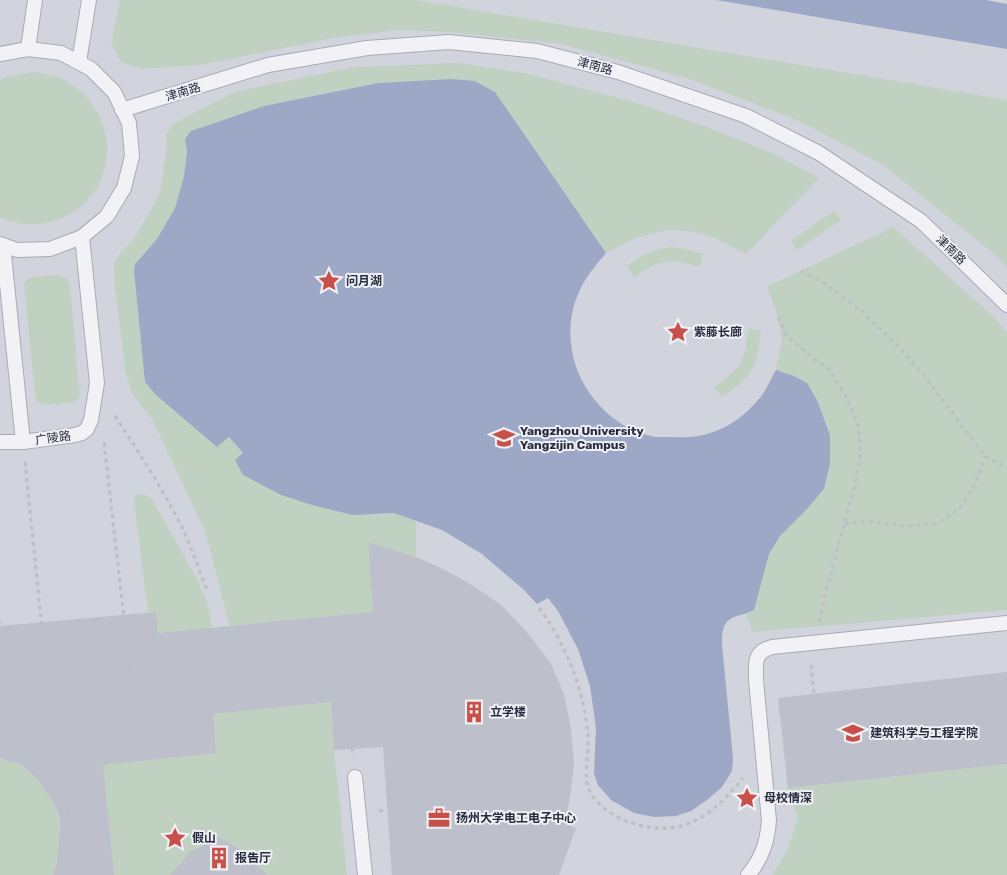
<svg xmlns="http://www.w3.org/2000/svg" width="1007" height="875" viewBox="0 0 1007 875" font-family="Rubik,'Noto Sans SC',sans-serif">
  <rect width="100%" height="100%" fill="#dfe1e8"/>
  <rect fill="#d1d3dd" x="0" y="0" width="1007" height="875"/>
  <g fill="#c1d1c1">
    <path d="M120,0H416L1007,100V267L993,253L883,165L799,121L690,79L561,44L448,32L397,30L334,38L200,65L141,69L121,62L111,43Z"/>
    <path d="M459,63L529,74L640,104L712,129L772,153L819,178L746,254L711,236L689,231L666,230L635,238L606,253L495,92L475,81L451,79L378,83L264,106L191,131L185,139L187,152L184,176L175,208L157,239L135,264L134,271L145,382L217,446L229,436L243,453V475L281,495L375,515L394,513L416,521V557L368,542L373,612L230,626L205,531L152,419L132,393L126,375L115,288L114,263L121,252L132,241L155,203L161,188L167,144L166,135L173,124L234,92L355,67Z"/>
    <path d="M34,72C42,74 53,75 60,78C101,97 119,144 99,184C97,189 93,193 90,197C68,223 31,232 0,217V80L9,76Z"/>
    <path d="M834,211L841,220L797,250L791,241Z"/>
    <path d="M893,227L994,317L1007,333V610L753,632L746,615L754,610L769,554L780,536L806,510L824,489L830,435L817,400L807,383L794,376L776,370L782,340L778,317L767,287Z"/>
    <path d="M672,247L687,249L703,254L700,267C669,258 661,259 634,277L627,266C644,254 651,250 672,247Z"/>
    <path d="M49,275H57L67,279L70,287L80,397L74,402L46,405L38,402L35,395L24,283L28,278Z"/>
    <path d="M748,329L761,330C757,368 754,375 722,397L714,387C741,368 745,362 748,329Z"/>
    <path d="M137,494C145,494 148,496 153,501L197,579L207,601L212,628L158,633L156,612H148L134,500Z"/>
    <path d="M331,702L334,750L347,875H114L103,765L215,753L213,714Z"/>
    <path d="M0,759C16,761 26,768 37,780C65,810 63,838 53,875H0Z"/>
    <path d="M1007,764V875H772L788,849L798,818L788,788Z"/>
  </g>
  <g fill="#9ca8c6">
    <path d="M716,0H986L1007,4V49Z"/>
    <path d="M451,79L475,81L495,92L606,253C596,265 586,276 580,290C569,312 568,337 574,360C584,397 617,431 656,437C661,437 666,437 671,437C687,438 701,437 716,431C732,425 747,413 758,400C766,392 770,380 776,370L794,376L807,383L817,400L830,435V463L824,489L806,510L780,536L769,554L754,610C745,615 742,614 734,617C722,622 722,633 722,645L733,758L732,771L722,787L707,800L691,811L676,816L654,817L634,813L611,800L598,785L594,774L596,728L590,686L578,649L558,611L548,598L537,604L524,590L482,554L442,530L394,513L353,515L312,505L281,495L243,475L235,460L243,453L229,437L217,447L156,395L145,382L134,271L135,264L157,239L175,208L184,176L187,152L185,139L191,131L264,106L378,83Z"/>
  </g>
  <g fill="#bdbfca">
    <path d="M368,542L416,557L435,565L467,582L500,604L527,632L551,664L564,694L571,729L574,763L571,790L565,824L576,828L559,875H392L383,747L334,750L331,702L213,714L216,753L103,765L114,875H53L57,862L60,830L59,817L55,806L50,797L40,783L29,771L21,765L0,758V626L156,612L158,633L373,612Z"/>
    <path d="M1007,672V764L788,788L778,698Z"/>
    <path d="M201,827L247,853L267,875H170L190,852L203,846Z"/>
  </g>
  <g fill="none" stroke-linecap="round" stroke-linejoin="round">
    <g stroke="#a8abb5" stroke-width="16">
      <g id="lane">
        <path d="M28,49L35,0"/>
        <path d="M0,54L28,49L61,53L91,69L114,92L129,123L132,156L124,188L107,216L82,237L50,249L17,250L0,244"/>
        <path d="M79,62L89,0"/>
        <path d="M122,110L268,65L367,48L449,42L537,51L618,72L746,116L819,153L921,221L1007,305"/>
        <path d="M3,245L23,442"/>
        <path d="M0,442H23L75,435L82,433L87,429L91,420L97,383L82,237"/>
        <path d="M355,777L365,875"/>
        <path d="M748,875C762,858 767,843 769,821L756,680C756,664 753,652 772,647L1007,623"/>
      </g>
    </g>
    <g stroke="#bebfc6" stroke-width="3" stroke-dasharray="4 4" stroke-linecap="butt">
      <path d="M801,271L824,283L863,312L897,345L924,376L985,456L1007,468"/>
      <path d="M778,317L787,336L815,360L829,369L847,398L858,424L861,451L855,484L824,599L819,622"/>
      <path d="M115,416C136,448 157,480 175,514C189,538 197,566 208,592"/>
      <path d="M104,443L130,670"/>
      <path d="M25,462L47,677L61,779"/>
      <path d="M845,524L865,521L906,526L934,524L947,518L960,508L974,486L985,456"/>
      <path d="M539,608C566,643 585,693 588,737C589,751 583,779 589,790C596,804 611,815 626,821C678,841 711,818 743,778"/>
      <path d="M0,621V623"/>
      <path d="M811,665L814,694"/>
      <path d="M0,681L343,652L353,756"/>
      <path d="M0,742C22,744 50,758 61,779C64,786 65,795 67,802C72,829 73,848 69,875"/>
      <path d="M379,811L387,810"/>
    </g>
    <use href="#lane" stroke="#f2f2f6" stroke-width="14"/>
  </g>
  <defs>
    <g id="sight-bare" transform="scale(1.725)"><path d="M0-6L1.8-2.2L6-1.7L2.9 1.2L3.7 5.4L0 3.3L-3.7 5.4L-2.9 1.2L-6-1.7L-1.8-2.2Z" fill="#c85049" stroke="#eff0f5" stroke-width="2.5" paint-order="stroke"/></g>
    <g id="university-bare" transform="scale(1.725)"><path d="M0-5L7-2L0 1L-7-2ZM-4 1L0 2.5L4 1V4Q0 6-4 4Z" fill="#c85049" stroke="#eff0f5" stroke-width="2.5" paint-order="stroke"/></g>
    <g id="building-bare" transform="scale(1.725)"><path d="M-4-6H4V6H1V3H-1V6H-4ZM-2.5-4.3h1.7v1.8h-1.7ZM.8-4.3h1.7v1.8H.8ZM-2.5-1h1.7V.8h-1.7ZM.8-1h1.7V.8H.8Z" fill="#c85049" stroke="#eff0f5" stroke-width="2.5" paint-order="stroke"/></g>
    <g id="office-bare" transform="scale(1.725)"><path d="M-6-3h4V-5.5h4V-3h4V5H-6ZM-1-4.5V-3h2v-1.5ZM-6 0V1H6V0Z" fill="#c85049" stroke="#eff0f5" stroke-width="2.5" paint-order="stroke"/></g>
  </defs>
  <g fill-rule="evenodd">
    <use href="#sight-bare" x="329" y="281"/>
    <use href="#sight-bare" x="678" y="332"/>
    <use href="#university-bare" x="504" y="438"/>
    <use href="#building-bare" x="474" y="712"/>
    <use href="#university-bare" x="853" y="733"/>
    <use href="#sight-bare" x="747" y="798"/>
    <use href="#office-bare" x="439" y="818"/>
    <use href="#sight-bare" x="175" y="838"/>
    <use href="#building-bare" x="219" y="858"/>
  </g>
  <g text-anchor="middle" stroke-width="4" stroke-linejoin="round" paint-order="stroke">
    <g font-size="12" fill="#292c3e" stroke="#eff0f5">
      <text transform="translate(595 66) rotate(15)" y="4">津南路</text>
      <text transform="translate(183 92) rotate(-17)" y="4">津南路</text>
      <text transform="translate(951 250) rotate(44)" y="4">津南路</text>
      <text transform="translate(53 438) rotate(-8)" y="4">广陵路</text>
    </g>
    <g font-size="12" font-weight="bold" fill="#292c3e" stroke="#eff0f5" text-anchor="start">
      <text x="346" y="285">问月湖</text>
      <text x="694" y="336">紫藤长廊</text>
      <text x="520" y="435">Yangzhou University<tspan x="520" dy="14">Yangzijin Campus</tspan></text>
      <text x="490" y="716">立学楼</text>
      <text x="870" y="737">建筑科学与工程学院</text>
      <text x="764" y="802">母校情深</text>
      <text x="456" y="822">扬州大学电工电子中心</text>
      <text x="192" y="842">假山</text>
      <text x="235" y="862">报告厅</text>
    </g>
  </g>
</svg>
